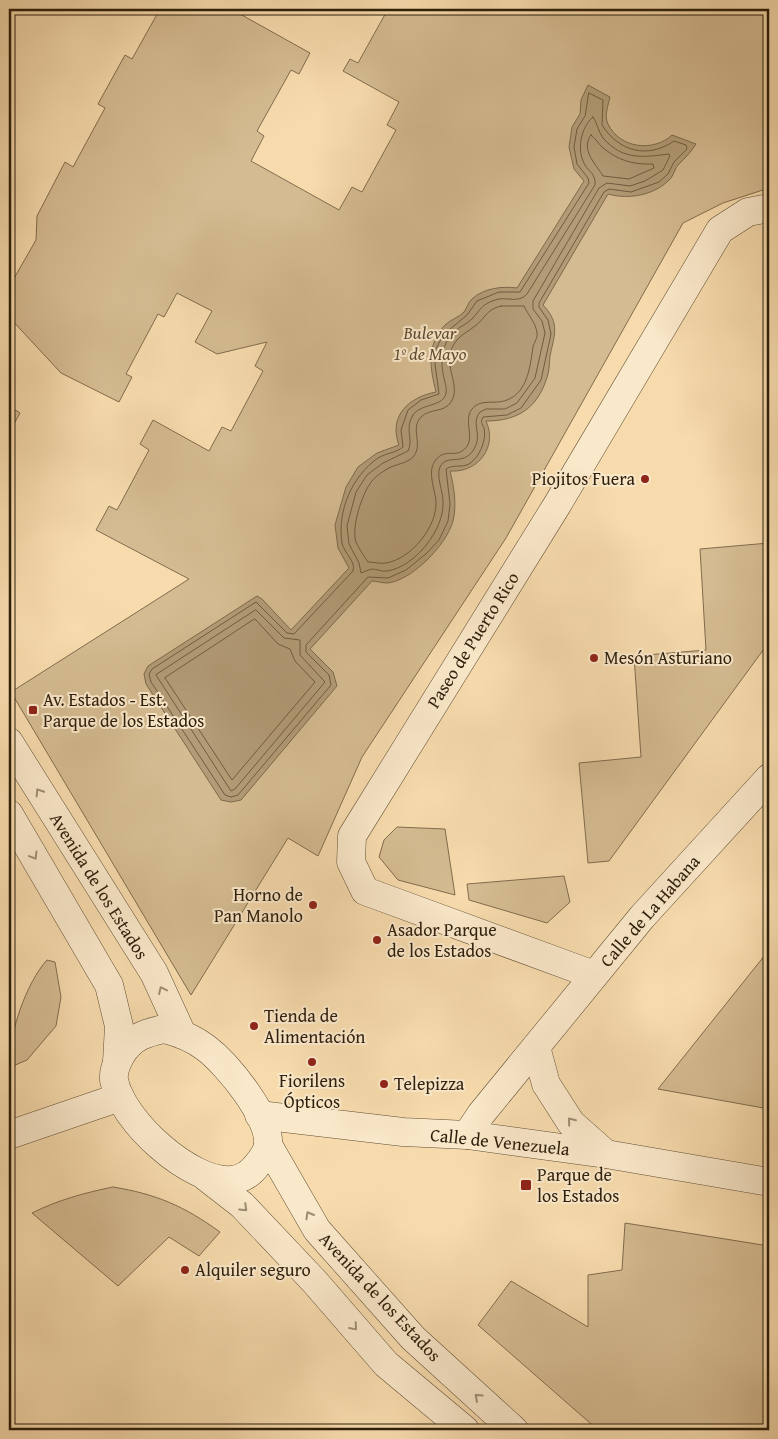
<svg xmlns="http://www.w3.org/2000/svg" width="778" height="1439" viewBox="0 0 778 1439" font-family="'Gentium Book Plus',serif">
  <rect width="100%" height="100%" fill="#f7dbad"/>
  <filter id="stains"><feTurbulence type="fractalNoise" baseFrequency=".004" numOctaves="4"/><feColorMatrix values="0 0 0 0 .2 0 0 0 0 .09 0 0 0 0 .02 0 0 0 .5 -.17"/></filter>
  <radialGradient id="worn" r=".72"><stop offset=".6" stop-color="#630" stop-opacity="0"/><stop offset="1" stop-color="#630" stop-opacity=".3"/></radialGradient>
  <g fill="#d5bb91" stroke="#816c4e">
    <path d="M160,9H231L310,53L299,74L291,70L257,131L264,136L251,161L339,210L352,187L362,192L396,130L387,125L399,102L343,71L350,59L358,63L388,9H769V188L723,203L683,223L506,538L362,757L318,856L288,838L191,995L11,692L189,579L96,530L109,506L117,510L149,450L140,444L153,420L209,451L222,427L231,431L263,371L255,366L267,342L217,354L195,342L212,311L177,293L164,317L158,314L126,374L132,377L119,402L61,373L9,317V287L36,240L37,216L65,162L73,167L105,108L98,104L125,55L132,59Z"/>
    <path d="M9,406L20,413L9,433Z"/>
    <path d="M769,442V523L764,443Z"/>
    <path d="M769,543V642L609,861L588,863L579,763L641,757L634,656L706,650L700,549Z"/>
    <path d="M397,827L445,829L455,895L398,880L379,857L384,840Z"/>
    <path d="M564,876L570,902L547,923L469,900L467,884Z"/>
    <path d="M769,950V1109L658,1089Z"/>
    <path d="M47,960L55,962L61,997L56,1026L27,1060L13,1066L9,1065C9,1034 26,983 47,960Z"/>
    <path d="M113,1187C156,1194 184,1206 220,1232L199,1256L169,1237L118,1286L32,1213C58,1200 84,1193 113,1187Z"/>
    <path d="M625,1223L769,1246V1430H598L478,1325L511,1281L588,1327V1275L622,1270Z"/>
  </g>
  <path fill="#b29b76" stroke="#7d694b" d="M588,85L610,97C608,106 604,116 608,124C620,149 654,152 672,135L696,144C691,152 685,158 678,165C675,168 674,174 671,178C656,195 629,200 608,194L543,305C558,321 556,331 551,351C549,358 550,366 548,374C539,407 519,421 486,421C498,447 478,473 450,471C454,487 457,505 453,521C447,544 412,581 387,583C382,583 376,581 372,581L310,649L333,672L337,686L241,800L231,802L221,800L146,684L144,674L148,666L257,596L262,599L291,630L349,568L338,548L335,525L346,487L358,467L377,453L399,445C388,416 409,397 436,392C430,368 426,345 445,325C450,320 459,317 464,312C467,308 468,302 472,299C484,288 502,286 517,288L584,181L574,169L569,147L572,127L580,114L581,100Z"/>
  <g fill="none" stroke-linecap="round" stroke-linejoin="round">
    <g stroke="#705c40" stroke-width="1">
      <path d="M589,93L603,100L602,125C619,152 648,159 674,141L686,145L687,149L674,162L668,174L659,182L631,192L609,189L604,192L539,303V307L548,320L551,334L541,380L521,408L507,415L483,417C480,423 482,423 484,428C487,440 479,458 469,464C462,468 453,464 446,469L450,504L448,521L439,540L427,553L406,570L388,578L368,577L306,645V652L329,675L331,685L238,795L231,797L225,795L151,682L149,674L152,669L256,602L287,633L294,634L353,571C356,561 344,553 342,543C337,511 352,476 378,458C386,453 396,453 403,447L401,430L408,410L421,400L439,394L435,364L436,349L443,335L467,315L477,301L499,292H520L589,183L588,178L577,164L574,147L577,129L585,116Z"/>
      <path d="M593,117C597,122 598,131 603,138C623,161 644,157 669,154L670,156L663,170L645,181L630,186L607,183L599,188L533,301V309L542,321L545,333L535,378L517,403L505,409H486L480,412C471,422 481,433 476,445C466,469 447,452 440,467C436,476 443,492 443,501C445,529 415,567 387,571C382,572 377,569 372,569C368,570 364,572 361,573L359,563L349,544L347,526L356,492L367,475L383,463L408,451C414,439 404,429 413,415C421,403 444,407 446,393C447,388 445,383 444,378C440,362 441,345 454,332C459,327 467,324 472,319C480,310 482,304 495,300C506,296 518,304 527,294L595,185C596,174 589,172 585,165C576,150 581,127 593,117Z"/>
      <path d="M591,135C595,138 598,143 602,147C617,160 633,165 653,164L654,168L629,179L603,176C596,164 580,150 591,135Z"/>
      <path d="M501,306H524C528,315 536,323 537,333C538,338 534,342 533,347C530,366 528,392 507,400C495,405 481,398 472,409C462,422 478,441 462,451C454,457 444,448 435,461C427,472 435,489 436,502C437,527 411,559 386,563C381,564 373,562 368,562C364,556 359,549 356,542C351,528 362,493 372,481C375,477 382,472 387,469C395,464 407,464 414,456C423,443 410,429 421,417C430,408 444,413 451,402C463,384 438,362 457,340C462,334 469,331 475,326C486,318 485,310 501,306Z"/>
      <path d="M256,610L284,638L300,640V655L325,682L235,789L231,791L156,675Z"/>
      <path d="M255,619L278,644L290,649L295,661L315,682L232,780L165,678Z"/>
    </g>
    <g stroke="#604d34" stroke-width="29">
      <g id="minor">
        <path d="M9,742L154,973L182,1034"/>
        <path d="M9,814L109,985L119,1026L117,1062"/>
        <path d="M594,975L365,891L351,862L352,836L557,505L720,230L748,212L769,208"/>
        <path d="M164,1029C180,1033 193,1038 206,1048C227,1064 271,1117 268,1145C267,1152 262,1159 257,1165C251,1173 243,1179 232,1180C191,1184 121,1120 114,1080C113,1072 117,1062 121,1055C132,1037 145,1033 164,1029Z"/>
        <path d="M536,1047L546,1084L571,1123L606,1154"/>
        <path d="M259,1115L403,1132L467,1135L606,1154L769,1182"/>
        <path d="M9,1135L120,1097"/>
        <path d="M467,1135L481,1114L642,917L769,778"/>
        <path d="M268,1145L317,1230L413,1338L514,1430"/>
        <path d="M206,1177L242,1205L314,1281L386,1364L465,1430"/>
      </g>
    </g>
    <use href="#minor" stroke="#fae8ca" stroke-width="28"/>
  </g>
  <defs><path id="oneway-chevron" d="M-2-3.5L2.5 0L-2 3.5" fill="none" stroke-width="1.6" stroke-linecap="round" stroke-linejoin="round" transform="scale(1.25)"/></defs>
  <g stroke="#9e8d74">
    <use href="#oneway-chevron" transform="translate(39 792) rotate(-122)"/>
    <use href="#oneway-chevron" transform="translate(34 856) rotate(59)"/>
    <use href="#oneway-chevron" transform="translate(162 990) rotate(-115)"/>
    <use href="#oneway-chevron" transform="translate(571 1121) rotate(-129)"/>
    <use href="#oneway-chevron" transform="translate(244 1208) rotate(44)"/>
    <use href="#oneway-chevron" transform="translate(309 1215) rotate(-120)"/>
    <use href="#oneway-chevron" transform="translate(354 1327) rotate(49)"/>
    <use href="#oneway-chevron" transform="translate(478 1397) rotate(-138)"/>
  </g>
  <g fill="#8f2418" stroke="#fae8ca" stroke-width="2">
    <circle cx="645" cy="479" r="5"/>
    <circle cx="594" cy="658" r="5"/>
    <rect x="28" y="705" width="10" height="10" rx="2.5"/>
    <circle cx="313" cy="905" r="5"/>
    <circle cx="377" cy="940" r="5"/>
    <circle cx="254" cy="1026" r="5"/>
    <circle cx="312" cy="1062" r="5"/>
    <circle cx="384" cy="1084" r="5"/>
    <rect x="520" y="1179" width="12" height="12" rx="2.5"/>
    <circle cx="185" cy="1270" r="5"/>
  </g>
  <g text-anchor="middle" stroke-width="4" stroke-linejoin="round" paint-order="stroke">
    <g font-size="18" font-style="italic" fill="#5f4d33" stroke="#fae8ca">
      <text x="430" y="339">Bulevar<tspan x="430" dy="21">1º de Mayo</tspan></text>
    </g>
    <g font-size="18" fill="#2d1e0b" stroke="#fae8ca" text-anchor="start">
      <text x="635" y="485" text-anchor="end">Piojitos Fuera</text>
      <text x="604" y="664">Mesón Asturiano</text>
      <text x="43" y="706">Av. Estados - Est.<tspan x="43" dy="21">Parque de los Estados</tspan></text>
      <text x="303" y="901" text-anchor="end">Horno de<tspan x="303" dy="21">Pan Manolo</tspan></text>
      <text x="387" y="936">Asador Parque<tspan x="387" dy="21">de los Estados</tspan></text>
      <text x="264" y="1022">Tienda de<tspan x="264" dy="21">Alimentación</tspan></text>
      <text x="312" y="1087" text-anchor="middle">Fiorilens<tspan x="312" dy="21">Ópticos</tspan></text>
      <text x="394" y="1090">Telepizza</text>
      <text x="537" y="1181">Parque de<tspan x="537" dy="21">los Estados</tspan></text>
      <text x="195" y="1276">Alquiler seguro</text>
    </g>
    <g font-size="18" fill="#2d1e0b" stroke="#fae8ca">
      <text transform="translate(473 640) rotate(-58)" y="6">Paseo de Puerto Rico</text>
      <text transform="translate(99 886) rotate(58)" y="6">Avenida de los Estados</text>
      <text transform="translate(650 911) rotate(-49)" y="6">Calle de La Habana</text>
      <text transform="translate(500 1142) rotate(6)" y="6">Calle de Venezuela</text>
      <text transform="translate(380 1297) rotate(47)" y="6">Avenida de los Estados</text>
    </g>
  </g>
  <rect width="778" height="1439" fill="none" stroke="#f7dbad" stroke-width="30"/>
  <rect x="10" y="10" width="758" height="1419" fill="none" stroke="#2d1e0b" stroke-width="2.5"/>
  <rect x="15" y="15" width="748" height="1409" fill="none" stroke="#2d1e0b"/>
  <rect width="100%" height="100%" filter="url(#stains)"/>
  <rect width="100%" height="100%" fill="url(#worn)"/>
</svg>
